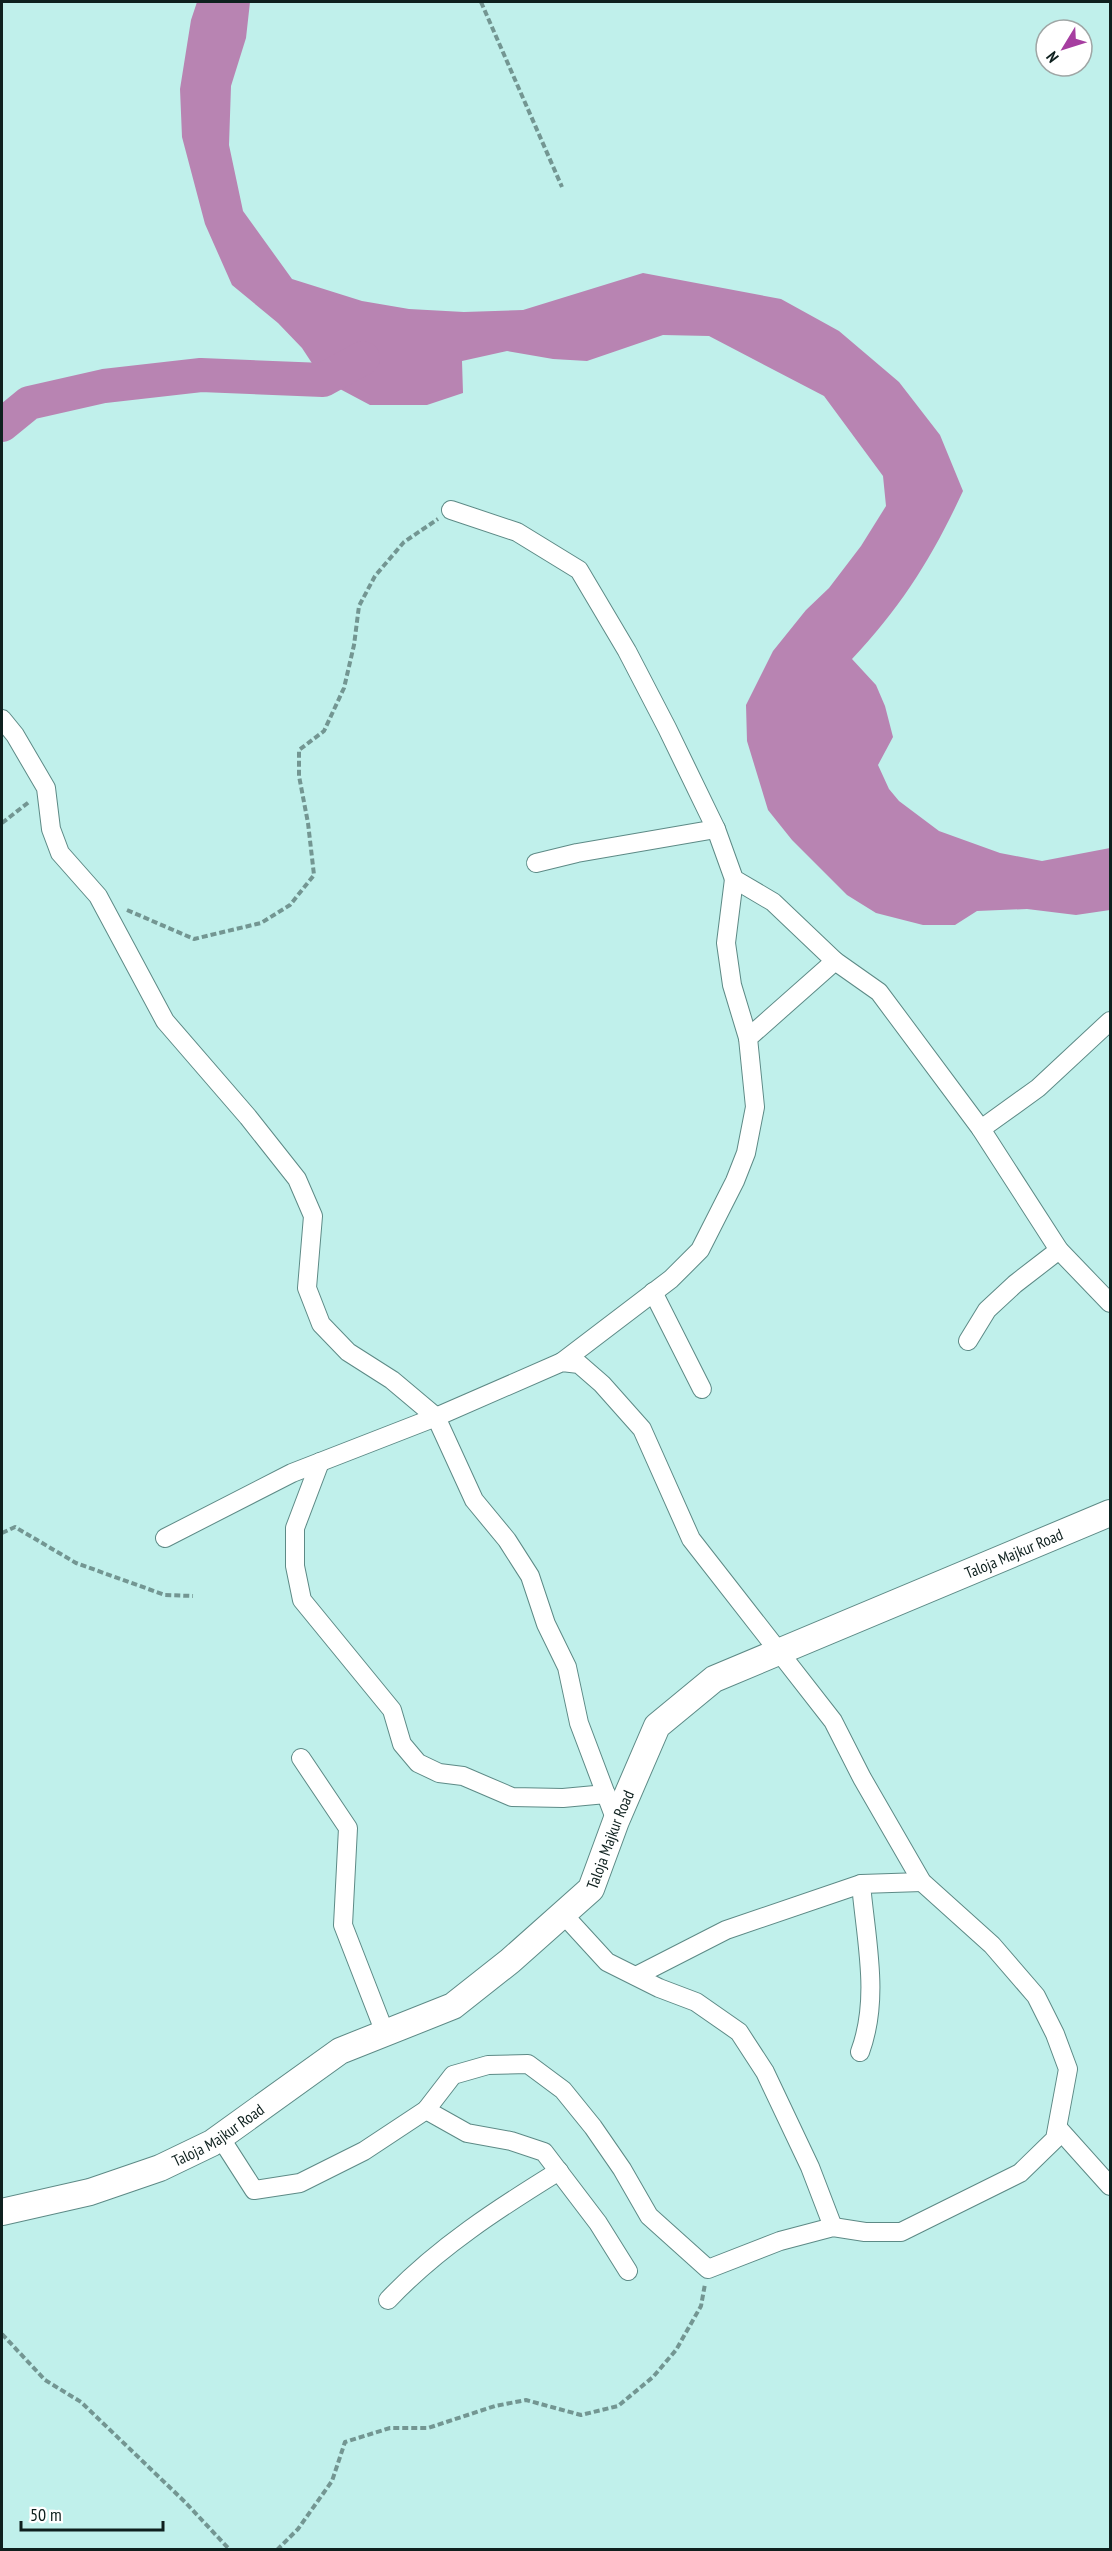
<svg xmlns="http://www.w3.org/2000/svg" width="1112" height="2551" viewBox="0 0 1112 2551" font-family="'PT Sans Narrow',sans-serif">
  <rect width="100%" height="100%" fill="#c0f0eb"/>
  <path fill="#b884b2" d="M197,2H250L246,38L231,86L229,145L243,211L292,279L362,301L409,309L464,312L523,310L643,273L781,299L839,331L899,382L940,435L963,491C933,556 902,606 852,659L876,685L885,706L893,737L878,765L889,789L899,801L939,831L1000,853L1042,861L1110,848V910L1076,915L1027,909L977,911L955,925H923L876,913L847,895L792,840L768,810L747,741L746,705L773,651L806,610L829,588L861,546L886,506L883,476L824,396L709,336L663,335L587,361L553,359L507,351L462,361L463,393L427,405H370L323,380L302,348L278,323L232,285L205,224L182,137L180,89L191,20Z"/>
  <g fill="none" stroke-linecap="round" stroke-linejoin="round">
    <path stroke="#b884b2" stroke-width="34" d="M2,425L29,403L104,386L201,375L323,380L363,358"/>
    <g stroke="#5d8a86" stroke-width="20">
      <g id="street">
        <path d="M451,510L517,532L579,570L627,651L667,728L716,829L734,879L773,902L835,961"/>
        <path d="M2,719L15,735L46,788L51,829L60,853L98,896L165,1021L248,1117L297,1179L313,1216L307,1288L321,1324L348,1352L392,1380L436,1417L474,1500L507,1540L530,1576L546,1624L567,1667L579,1723L616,1821"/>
        <path d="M536,863L577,853L716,829"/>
        <path d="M734,879L726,943L732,985L748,1038"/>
        <path d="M981,1129L1038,1088L1110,1021"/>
        <path d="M653,1292L702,1389"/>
        <path d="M968,1341L987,1310L1015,1284L1059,1250"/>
        <path d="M562,1362L671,1279L700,1250L735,1181L746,1153L755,1107L748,1038L835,961L879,992L981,1129L1059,1250L1110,1303"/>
        <path d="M320,1462L295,1528V1566L302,1600L392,1710L402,1744L418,1763L439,1773L463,1776L512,1797L563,1798L606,1794"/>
        <path d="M165,1538L292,1473L436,1417L562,1362L579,1364L602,1384L642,1429L691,1539L833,1721L862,1778L922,1882L992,1945L1036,1996L1055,2034L1068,2069L1055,2139L1020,2173L901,2232H865L833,2227L780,2241L708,2269L649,2216L622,2169L593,2127L563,2090L528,2064L488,2065L453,2075L426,2110L364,2151L300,2183L254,2190L220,2137"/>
        <path d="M301,1758L348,1828L343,1925L385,2033"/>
        <path d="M563,1914L607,1962L659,1988L696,2002L739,2032L765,2072L810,2167L833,2227"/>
        <path d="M636,1976L726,1930L861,1884"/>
        <path d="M860,2052C880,1998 866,1941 861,1884L922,1882"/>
        <path d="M426,2110L467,2133L511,2141L544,2152L598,2223L628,2271"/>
        <path d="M1058,2128L1110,2186"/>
        <path d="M388,2300C437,2248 499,2208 559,2171"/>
      </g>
    </g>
    <g stroke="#5d8a86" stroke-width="28">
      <g id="secondary">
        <path id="s1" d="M2,2212L90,2192L160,2168L212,2143L340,2051L453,2006L510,1961L591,1889L616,1821L657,1726L714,1679L1110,1513"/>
      </g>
    </g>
    <g stroke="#739692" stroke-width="4" stroke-dasharray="6 3" stroke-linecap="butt">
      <path d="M481,2L562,187"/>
      <path d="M2,823L29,802"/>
      <path d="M127,910L194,939L261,923L290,905L314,875L308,823L299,776V750L324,731L344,688L354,645L359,606L375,576L404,542L438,519"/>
      <path d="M2,1533L15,1527L76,1563L165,1595L193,1596"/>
      <path d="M2,2334L45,2380L81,2402L185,2502L230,2550"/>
      <path d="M277,2550L298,2529L332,2481L345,2442L390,2428H428L495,2406L526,2400L581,2415L618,2406L653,2377L676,2350L701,2306L705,2284"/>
    </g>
    <use href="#street" stroke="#fff" stroke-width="18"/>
    <use href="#secondary" stroke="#fff" stroke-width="26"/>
  </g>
  <g text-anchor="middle" stroke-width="4.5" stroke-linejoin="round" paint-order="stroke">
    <g font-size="16" fill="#0e201e" stroke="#fff">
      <text dy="6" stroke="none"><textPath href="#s1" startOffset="1257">Taloja Majkur Road</textPath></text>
      <text dy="6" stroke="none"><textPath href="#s1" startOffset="735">Taloja Majkur Road</textPath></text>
      <text dy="6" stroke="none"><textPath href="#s1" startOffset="231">Taloja Majkur Road</textPath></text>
    </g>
  </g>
  <rect width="1112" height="2551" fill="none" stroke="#0e201e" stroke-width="6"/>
  <g transform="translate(1064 48) rotate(232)"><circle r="28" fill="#ffffff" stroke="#9fa6a5" stroke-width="1.5"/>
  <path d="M0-4.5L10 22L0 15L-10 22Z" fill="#a63ea0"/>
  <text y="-9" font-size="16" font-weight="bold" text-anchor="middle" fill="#0e201e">N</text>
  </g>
  <path d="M21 2521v9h142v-9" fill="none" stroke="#0e201e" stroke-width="3"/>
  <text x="30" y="2521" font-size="18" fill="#0e201e" stroke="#ffffff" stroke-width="4.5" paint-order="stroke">50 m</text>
</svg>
